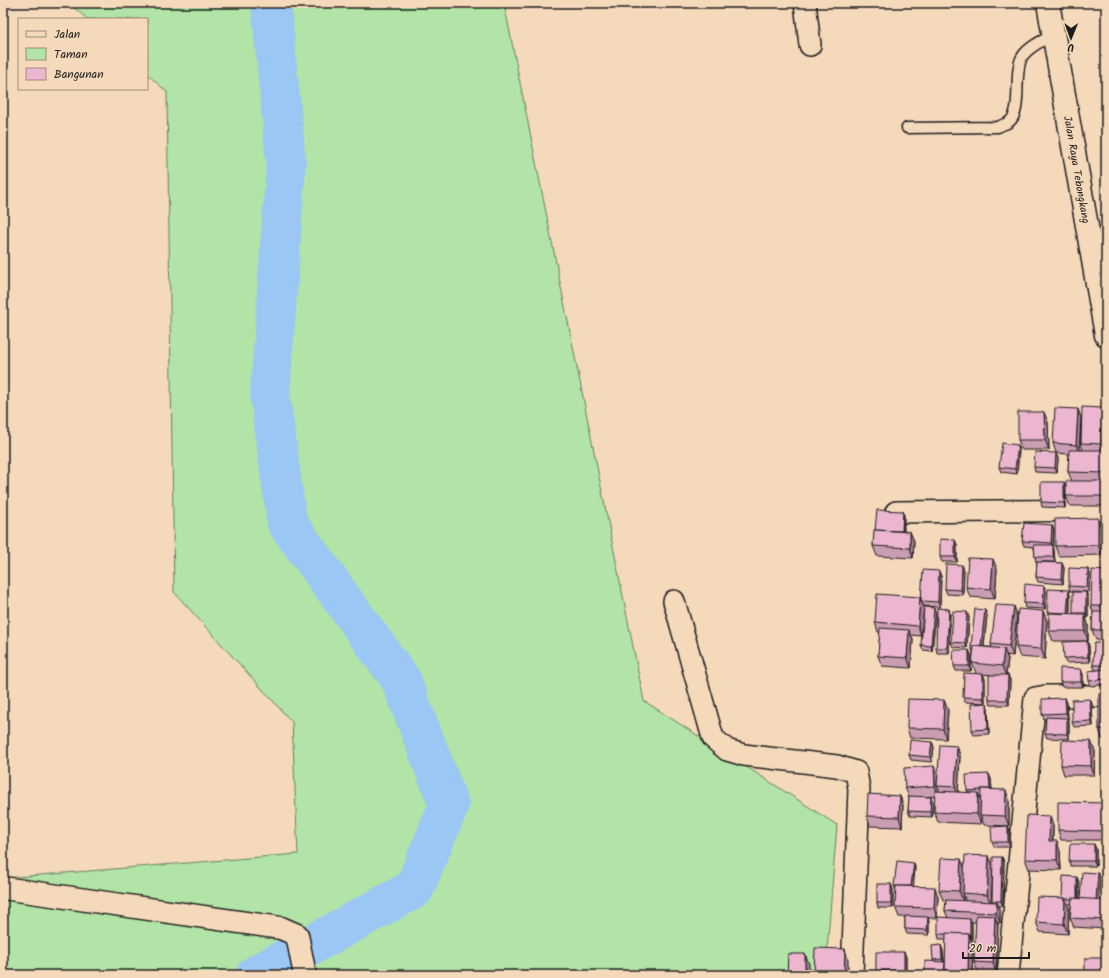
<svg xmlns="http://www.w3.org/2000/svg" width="1109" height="978" viewBox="0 0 1109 978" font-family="Kalam,sans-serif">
  <rect width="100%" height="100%" fill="#f4d9bb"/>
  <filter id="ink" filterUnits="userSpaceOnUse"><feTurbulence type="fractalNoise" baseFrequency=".025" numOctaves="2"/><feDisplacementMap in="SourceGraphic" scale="8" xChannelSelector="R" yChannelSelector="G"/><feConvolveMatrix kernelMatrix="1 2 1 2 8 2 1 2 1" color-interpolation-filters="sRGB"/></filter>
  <g filter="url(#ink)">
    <path fill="#b1e4a6" stroke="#668061" d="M69,3H504L644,701L837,825L825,975H3V878L298,854L292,722L174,592L167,92L147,74V19H87Z"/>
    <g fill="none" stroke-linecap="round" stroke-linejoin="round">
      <path stroke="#9bc7f4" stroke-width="40" d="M256,975L414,889L449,805L401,680L287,523L270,395L286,162L271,3"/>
      <g stroke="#1c1c1c" stroke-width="13">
        <path id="lane" d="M907,128L998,127C1001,125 1006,124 1009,122C1023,112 1013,73 1022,57C1028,47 1042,41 1052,35"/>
      </g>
      <g stroke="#1c1c1c" stroke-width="24">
        <g id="street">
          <path d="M805,3L810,45"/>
          <path d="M896,512L1106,510"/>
          <path d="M674,601L713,738L727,750L744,755L837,766L856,772L859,789L852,975"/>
          <path d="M1008,975L1035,698L1046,696H1106"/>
        </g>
      </g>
      <g stroke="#1c1c1c" stroke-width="25">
        <path id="secondary" d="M3,888L281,928L297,935L305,975"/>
      </g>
      <g stroke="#1c1c1c" stroke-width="25">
        <g id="primary">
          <path id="s1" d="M1048,3L1106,335"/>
        </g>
      </g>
      <use href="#lane" stroke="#f4d9bb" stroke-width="10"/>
      <use href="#street" stroke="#f4d9bb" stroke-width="21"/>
      <use href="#secondary" stroke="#f4d9bb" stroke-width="22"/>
      <use href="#primary" stroke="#f4d9bb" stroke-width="22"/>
    </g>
    <g fill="#cb9db3" stroke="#1c1c1c" fill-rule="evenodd">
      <path d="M1078,409L1081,419L1105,418L1104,450H1106V506H1070L1066,496L1072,481L1068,472L1069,454L1056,453L1053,443ZM1081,420V443L1083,450H1080Z"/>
      <path d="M1048,422L1049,450H1022L1018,440Z"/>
      <path d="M1019,450L1017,474L1001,472L999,467Z"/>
      <path d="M1058,458L1057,473L1035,472L1034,467Z"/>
      <path d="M1066,487L1065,508L1042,507L1041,502Z"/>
      <path d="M903,511L904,516V531L910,532L914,541L913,558L877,556L873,546L875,530Z"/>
      <path d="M1106,524V557L1103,550Z"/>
      <path d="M1101,528L1102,555L1059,556L1055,546Z"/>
      <path d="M1054,530L1053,546L1054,550L1055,562H1041L1062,563L1064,568L1063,584L1038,582L1036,577L1037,562H1036L1035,557L1034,547L1024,546L1022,541Z"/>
      <path d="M955,540L957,545V562H942L940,557Z"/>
      <path d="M962,565L964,570L963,595L947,594L945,589Z"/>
      <path d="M997,569L995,599L970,597L966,587Z"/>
      <path d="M1088,569L1090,574L1089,592L1070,591L1069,586Z"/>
      <path d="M1106,571V640H1096L1092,630L1093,612L1091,606Z"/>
      <path d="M941,576L940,607L923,606L921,601Z"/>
      <path d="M1044,586L1046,591L1045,609L1025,608L1024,603Z"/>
      <path d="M1086,592L1088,597V618H1086L1088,624V641H1053L1049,631V617L1047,612L1070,595V614H1073Z"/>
      <path d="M920,597L924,607L921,636L911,635L913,640L911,668L882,666L878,656L880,632H878L875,622Z"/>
      <path d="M1014,606L1017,616L1013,656L1007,655L1008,659L1006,675H1008L1010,680L1009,705H991L989,700L991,675L983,674L985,679V703L965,702L963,697L976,673L972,663L973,652L971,647L987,615L984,647H992L991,644Z"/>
      <path d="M1043,611L1047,621L1045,659L1020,657L1016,647Z"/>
      <path d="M936,613L932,651L923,650L921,645Z"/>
      <path d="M950,614L949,653H937L936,648Z"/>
      <path d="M969,617L967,648L953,647L951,642Z"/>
      <path d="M1087,641L1089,646L1090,662L1066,663L1064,658Z"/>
      <path d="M1106,643V684L1091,686L1089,681L1099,670H1095L1093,665Z"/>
      <path d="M969,650L971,655V671H956L954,666Z"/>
      <path d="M1083,674V687H1062L1060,682Z"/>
      <path d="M1106,694V739H1102L1099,729Z"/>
      <path d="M1065,698L1067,703L1068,718L1069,723V739L1047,738L1045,733L1046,719H1044L1042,714Z"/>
      <path d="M1090,699L1092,704L1093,726L1074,727L1072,722Z"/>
      <path d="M988,708L989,734L974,735L972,730Z"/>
      <path d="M948,710L946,739L910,738L907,728Z"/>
      <path d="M932,742L934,747L932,762L911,760L909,755Z"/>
      <path d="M957,746L960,756L958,792L968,793L967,791L989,774L991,779L992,789L1009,800V826L984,825L981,817V824L938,822L934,812L935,796L924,797L933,802L932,817L910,816L908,811L909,796L905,788L934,766L938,776Z"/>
      <path d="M1095,751L1094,775H1064L1061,765Z"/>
      <path d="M900,796L903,805L902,827L870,826L867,816Z"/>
      <path d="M1106,803V891L1105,889V840H1061L1058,830Z"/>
      <path d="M1008,826L1010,831V847H994L992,842Z"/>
      <path d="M1053,826V841L1060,851L1061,870L1029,869L1025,859Z"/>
      <path d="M1094,844L1096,849V866H1071L1069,861Z"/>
      <path d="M989,856L991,902H993L1002,857L1004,862L1003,906H998L1000,912V923H998V925L996,973L978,972L974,962L976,922H972V940L973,944L972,975H947L946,974V975H925L934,962L933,960L943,950L944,962L945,963L946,939H939L938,934L948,918L945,911L946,900H943L939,890L964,867ZM963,894L966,901L963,900Z"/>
      <path d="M914,863L915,868L913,886L938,897L937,918H928L929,922V935L907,934L905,929V917H899L895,907L896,890L894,886Z"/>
      <path d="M1100,878L1098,900H1106V929L1074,927L1070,918L1071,904H1067L1069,908L1068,934L1040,932L1036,922L1079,882V899H1080Z"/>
      <path d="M893,889V908H878L877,903Z"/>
      <path d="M904,952L906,957V975H860L877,972L876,971Z"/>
    </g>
    <g fill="#a57f92" stroke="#1c1c1c">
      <path d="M1102,408L1105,418L1104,453L1101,444Z"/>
      <path d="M1078,409L1081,419L1079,454L1076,445Z"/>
      <path d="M1044,412L1048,422L1049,450L1045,440Z"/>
      <path d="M1018,445L1019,450L1017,474L1015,469Z"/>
      <path d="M1056,453L1058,458L1057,473L1055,468Z"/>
      <path d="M1064,482L1066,487L1065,508L1064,503Z"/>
      <path d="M903,511L904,516L903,537L902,532Z"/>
      <path d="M1098,518L1101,528L1102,555L1098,545Z"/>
      <path d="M1052,525L1054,530L1053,546L1054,550L1055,562L1053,557V548L1051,543Z"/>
      <path d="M910,532L914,541L913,558L910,548Z"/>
      <path d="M955,540L957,545V562L955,557Z"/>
      <path d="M993,559L997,569L995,599L991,589Z"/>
      <path d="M1062,563L1064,568L1063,584L1061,579Z"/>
      <path d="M962,565L964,570L963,595L961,590Z"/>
      <path d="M1088,569L1090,574L1089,592L1087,587Z"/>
      <path d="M939,571L941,576L940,607L938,602Z"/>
      <path d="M1044,586L1046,591L1045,609L1043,604Z"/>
      <path d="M1069,590L1070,595L1069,618L1067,613Z"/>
      <path d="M1086,592L1088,597V618L1086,613Z"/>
      <path d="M920,597L924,607L921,636L918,626Z"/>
      <path d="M1014,606L1017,616L1013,656L1009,646Z"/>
      <path d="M934,608L936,613L932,651L931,646Z"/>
      <path d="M949,609L950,614L949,653L947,648Z"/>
      <path d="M985,610L987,615L983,653L981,648Z"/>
      <path d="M1043,611L1047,621L1045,659L1041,649Z"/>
      <path d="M967,612L969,617L967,648L965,643Z"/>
      <path d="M1085,614L1088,624V641L1085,631Z"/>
      <path d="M909,630L913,640L911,668L907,658Z"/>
      <path d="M1087,641L1089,646L1090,662L1088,657Z"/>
      <path d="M1004,649L1008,659L1006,676L1002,666Z"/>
      <path d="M969,650L971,655V671L969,666Z"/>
      <path d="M1081,669L1083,674V687L1081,682Z"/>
      <path d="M983,674L985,679V703L983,698Z"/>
      <path d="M1008,675L1010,680L1009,705L1007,700Z"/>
      <path d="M1065,698L1067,703L1068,718L1066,713Z"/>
      <path d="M1090,699L1092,704L1093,726L1091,721Z"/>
      <path d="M944,700L948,710L946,739L943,729Z"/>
      <path d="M987,703L988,708L989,734L988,729Z"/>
      <path d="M1067,718L1069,723V739L1067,734Z"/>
      <path d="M1091,741L1095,751L1094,775L1091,766Z"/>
      <path d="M932,742L934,747L932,762L930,757Z"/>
      <path d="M957,746L960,756L958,797L955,787Z"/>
      <path d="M934,766L938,776L937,786L939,789V796L935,786Z"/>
      <path d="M989,774L991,779L992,795L990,790Z"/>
      <path d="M1006,790L1009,800V826L1005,816Z"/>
      <path d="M978,793L982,803L980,815L981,817V824L977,814Z"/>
      <path d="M900,796L903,805L902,827L899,817Z"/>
      <path d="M931,797L933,802L932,817L930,812Z"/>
      <path d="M1050,816L1053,826L1052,851L1049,841Z"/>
      <path d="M1008,826L1010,831V847L1008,842Z"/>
      <path d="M1057,841L1060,851L1061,870L1057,860Z"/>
      <path d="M1094,844L1096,849V866L1094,861Z"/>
      <path d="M989,856L993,866L991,904L987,895Z"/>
      <path d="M1002,857L1004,862L1003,906L1001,901Z"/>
      <path d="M961,859L965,869L963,901L959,891Z"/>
      <path d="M914,863L915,868L913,893L911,888Z"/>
      <path d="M1098,873L1100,878L1098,905L1096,900Z"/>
      <path d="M1077,877L1079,882L1078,904L1077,899Z"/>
      <path d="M891,884L893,889V908L891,903Z"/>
      <path d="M935,887L938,897L937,918L934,908Z"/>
      <path d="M1065,898L1069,908L1068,934L1064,924Z"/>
      <path d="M997,902L1000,912V923L996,913Z"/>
      <path d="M995,916L998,925L996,973L993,963Z"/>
      <path d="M928,917L929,922V935L927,930Z"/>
      <path d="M970,919L972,924V940L970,935Z"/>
      <path d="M969,934L973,944L972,975H970L968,971Z"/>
      <path d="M941,945L943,950L944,964L942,959Z"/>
      <path d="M845,949L848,959V975H844Z"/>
      <path d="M904,952L906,957V975L904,970Z"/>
      <path d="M805,954L809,964V975H805Z"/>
      <path d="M945,962V970L946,975H944Z"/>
    </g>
    <g fill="#ecb6d0" stroke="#1c1c1c">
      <path d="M1082,407L1102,408L1101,444L1081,443Z"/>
      <path d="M1055,408L1078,409L1076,445L1053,443Z"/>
      <path d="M1018,412H1044L1045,440H1018Z"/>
      <path d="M1002,443L1018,445L1015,469L999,467Z"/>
      <path d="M1069,450H1106V473L1068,472Z"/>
      <path d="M1035,452L1056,453L1055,468L1034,467Z"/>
      <rect x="1066" y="481" width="39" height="15"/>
      <path d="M1041,482H1064V503L1041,502Z"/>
      <path d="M877,510L903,511L902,531L875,530Z"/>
      <path d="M1098,518V545L1055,546V519Z"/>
      <path d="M1024,523L1052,525L1051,543L1022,541Z"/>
      <path d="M1103,524H1106V549L1103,550Z"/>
      <path d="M874,530L910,532V548L873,546Z"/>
      <path d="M940,539L955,540V557H940Z"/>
      <path d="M1034,545H1053V557H1035Z"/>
      <path d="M968,558L993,559L991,589L966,587Z"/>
      <path d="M1037,562L1062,563L1061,579L1036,577Z"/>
      <path d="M946,564L962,565L961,590L945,589Z"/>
      <path d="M1069,568L1088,569L1087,587L1069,586Z"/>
      <path d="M923,570L939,571L938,602L921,601Z"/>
      <path d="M1092,570L1106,571V606H1091Z"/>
      <path d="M1025,584L1044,586L1043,604L1024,603Z"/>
      <path d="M1048,589L1069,590L1067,613L1047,612Z"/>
      <rect x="1073" y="592" width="13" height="21"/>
      <path d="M877,594L920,597L918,626L875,622Z"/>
      <path d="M996,605L1014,606L1009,646L991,644Z"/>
      <path d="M924,607L934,608L931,646L921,645Z"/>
      <path d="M937,608L949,609L947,648H936Z"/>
      <path d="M975,609L985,610L981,646H974V647H971Z"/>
      <path d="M1018,609L1043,611L1041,649L1016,647Z"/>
      <path d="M953,611L967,612L965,643L951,642Z"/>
      <path d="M1093,612H1106V630H1092Z"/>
      <path d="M1049,613L1085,614V631H1049Z"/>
      <path d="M880,628L909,630L907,658L878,656Z"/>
      <path d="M1087,641L1088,657L1064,658L1063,642Z"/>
      <path d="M1094,643H1106V665H1093Z"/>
      <path d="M974,646L1004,649L1002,666L972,663Z"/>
      <path d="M953,650H969V666H954Z"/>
      <path d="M1060,668L1081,669V682H1060Z"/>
      <path d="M1106,669V679L1089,681L1088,671Z"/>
      <path d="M964,673L983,674V698L963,697Z"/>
      <path d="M989,675H1008L1007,700H989Z"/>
      <rect x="1099" y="694" width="7" height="35"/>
      <path d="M1065,698L1066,713L1042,714V699Z"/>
      <path d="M908,699L944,700L943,729L907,728Z"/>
      <path d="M1090,699L1091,721L1072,722V700Z"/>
      <path d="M987,703L988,729L972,730L971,704Z"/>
      <path d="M1046,717L1067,718V734L1045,733Z"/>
      <path d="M910,740L932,742L930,757L909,755Z"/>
      <path d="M1062,740L1091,741V766L1061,765Z"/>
      <path d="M940,745L957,746L955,787L937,786Z"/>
      <path d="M934,766L935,786L905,788L904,768Z"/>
      <path d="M989,774L990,789H981V790L967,791L966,775Z"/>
      <path d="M981,789L1006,790L1005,816L980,815Z"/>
      <path d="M935,791L978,793L977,814L934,812Z"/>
      <path d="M868,794L900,796L899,817L867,816Z"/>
      <path d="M909,796L931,797L930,812L908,811Z"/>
      <path d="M1058,802L1106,803V831L1058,830Z"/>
      <path d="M1027,815L1050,816L1049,841H1057V860L1025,859Z"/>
      <path d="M1008,826V842H992L991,827Z"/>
      <rect x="1105" y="838" width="1" height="51"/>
      <path d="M1070,844H1094V861H1069Z"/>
      <path d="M965,855L989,856L987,895L963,893Z"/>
      <path d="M993,857H1002L1001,901H992Z"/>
      <path d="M941,858L961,859L959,891L939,890Z"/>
      <path d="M897,861L914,863L911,886H894Z"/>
      <path d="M1082,872L1098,873L1096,900L1080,899Z"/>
      <path d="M1063,876L1077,877V899H1065V898H1062Z"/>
      <rect x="877" y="884" width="14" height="19"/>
      <path d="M896,886L935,887L934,908L895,907Z"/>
      <path d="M1037,897L1065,898L1064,924L1036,922Z"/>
      <path d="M1072,898L1106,900V920L1070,918Z"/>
      <path d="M946,900L997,902L996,913L945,911Z"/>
      <path d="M976,915L995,916L993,963L974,962Z"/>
      <path d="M905,916L928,917L927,930L905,929Z"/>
      <path d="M938,917L970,919V935L969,934H938Z"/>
      <path d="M946,933L969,934L968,971L945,970Z"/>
      <path d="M941,945L942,959L933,960L932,946Z"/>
      <path d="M815,948L845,949L844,975H814Z"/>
      <path d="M876,952H904V970L876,971Z"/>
      <path d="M788,954H805V975H787Z"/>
      <rect x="1085" y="958" width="21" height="17"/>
      <path d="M925,961L945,962L944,975H925Z"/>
      <path d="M860,971L882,972V975H860Z"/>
    </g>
  </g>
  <g text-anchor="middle" stroke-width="3" stroke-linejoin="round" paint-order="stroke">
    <g font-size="11" fill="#1c1c1c" stroke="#f4d9bb">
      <text dy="4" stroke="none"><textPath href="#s1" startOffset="169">Jalan Raya Tebongkang</textPath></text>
    </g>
  </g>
  <rect width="1109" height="978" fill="none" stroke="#f4d9bb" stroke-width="16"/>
  <rect x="8" y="8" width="1093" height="962" fill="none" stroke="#1c1c1c" stroke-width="1.5" filter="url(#ink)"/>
  <rect x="18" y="18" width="130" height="72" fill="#f4d9bb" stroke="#9e8d7b"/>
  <rect x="26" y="31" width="20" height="6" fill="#f4d9bb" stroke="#9e8d7b"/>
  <text x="54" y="38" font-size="12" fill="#1c1c1c">Jalan</text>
  <rect x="26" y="48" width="20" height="12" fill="#b1e4a6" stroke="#9e8d7b"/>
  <text x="54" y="58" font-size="12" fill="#1c1c1c">Taman</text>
  <rect x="26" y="68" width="20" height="12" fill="#ecb6d0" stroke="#9e8d7b"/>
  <text x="54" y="78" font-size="12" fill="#1c1c1c">Bangunan</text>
  <g transform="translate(1071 38) rotate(181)" stroke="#f4d9bb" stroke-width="3" paint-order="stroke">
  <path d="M0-3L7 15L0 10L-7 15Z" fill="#1c1c1c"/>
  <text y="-6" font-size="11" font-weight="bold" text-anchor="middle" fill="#1c1c1c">U</text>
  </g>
  <path d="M963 952v6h66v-6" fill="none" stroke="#1c1c1c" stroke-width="2"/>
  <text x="969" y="952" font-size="12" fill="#1c1c1c" stroke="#f4d9bb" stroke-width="3" paint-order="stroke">20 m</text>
</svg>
